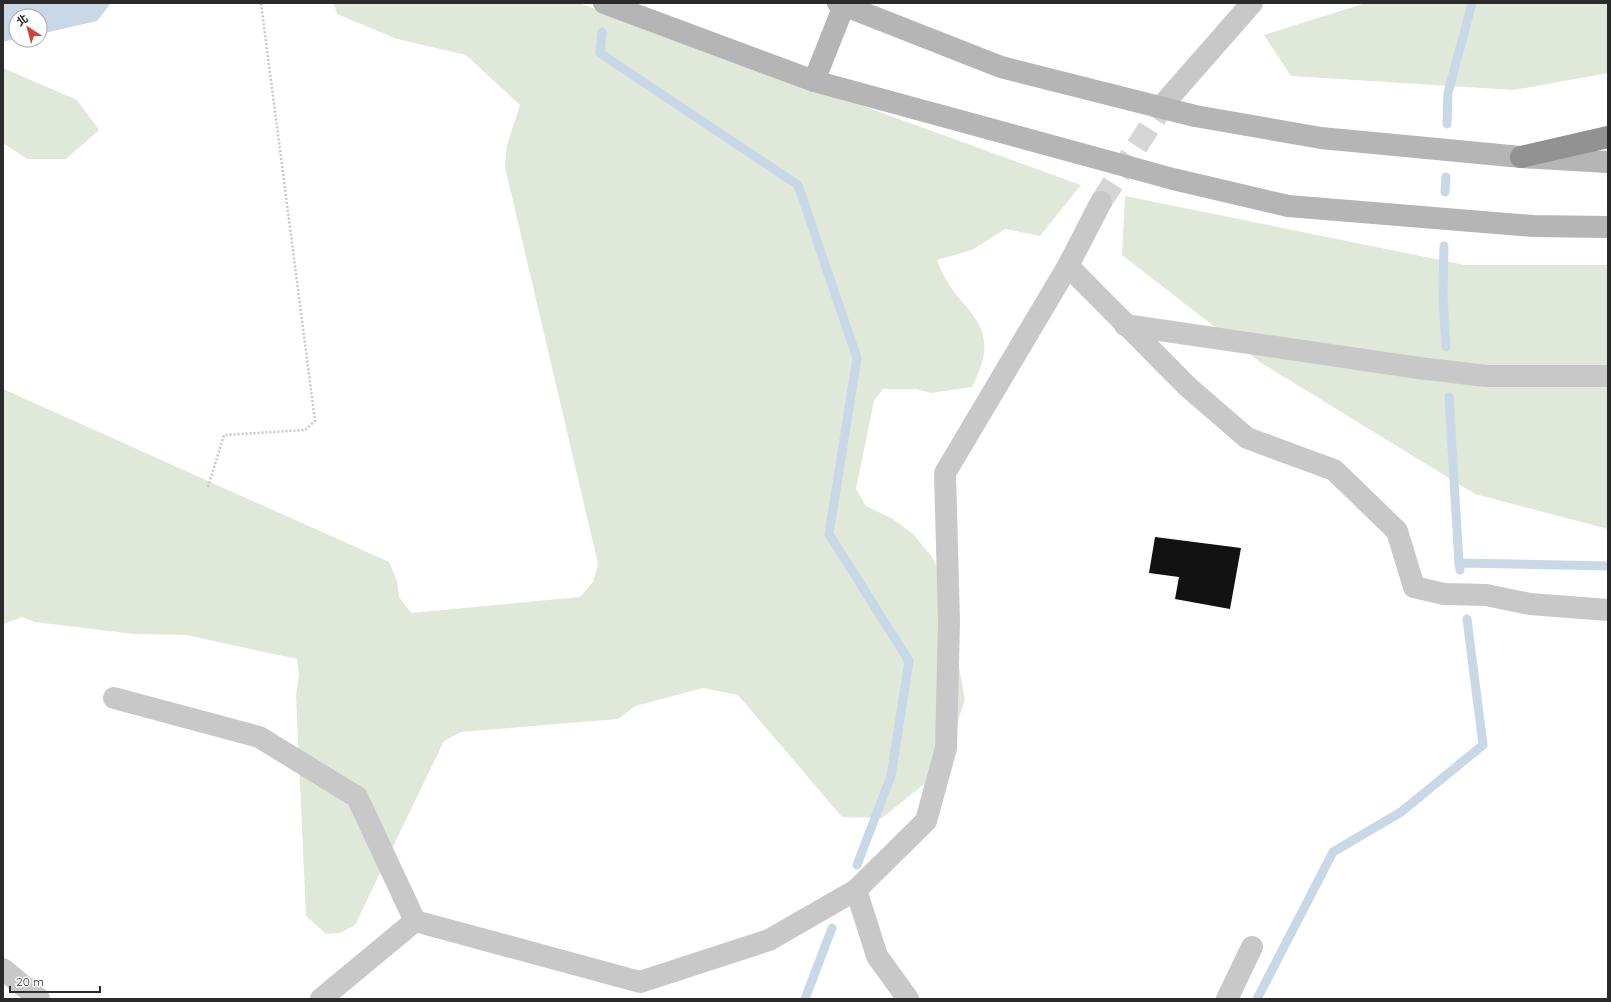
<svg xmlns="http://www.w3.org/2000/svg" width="1611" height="1002" viewBox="0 0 1611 1002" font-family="Quicksand,'Noto Sans TC',sans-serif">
  <rect width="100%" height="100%" fill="#fff"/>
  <g fill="#e0e8da">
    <path d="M334,3H579L1081,185L1040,236L1005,229L972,250L937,260C956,316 1008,317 972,387L931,393L916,389H883L874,401L856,489L866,506L893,519L913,534L932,557L943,579L965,700L959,717L950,763L882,818L842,817L738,695L703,688L635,706L618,719L461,732L444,741L355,925L340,933L326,934L306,916L296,696L299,675L297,659L186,635L134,634L35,622L22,617L3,624V389L389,562L397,581L399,597L411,613L580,597L593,582L598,564L505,167L507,145L520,105L466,55L397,39L337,14Z"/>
    <path d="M1366,3H1608V73L1514,90L1291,76L1264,35Z"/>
    <path d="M3,68L77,100L99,130L66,159H27L3,143Z"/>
    <path d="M1125,196L1465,265H1608V529L1475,494L1260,362L1122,255Z"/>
  </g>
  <path fill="#c8d8e6" d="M3,3H111L97,21L40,34V16H16V39L3,42Z"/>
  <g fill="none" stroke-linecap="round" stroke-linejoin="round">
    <g stroke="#c8d8e6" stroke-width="9">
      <path d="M602,32L600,53L798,185L857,358L829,534L909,661L891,776L857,865"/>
      <path d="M1447,124L1448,93L1472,3"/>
      <path d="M1445,192L1446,177"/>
      <path d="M1444,246L1443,297L1446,347"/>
      <path d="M1449,397L1459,563"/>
      <path d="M1460,570L1459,563L1608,566"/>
      <path d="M805,999L832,928"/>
      <path d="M1257,999L1333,852L1401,812L1483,745L1467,619"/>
    </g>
  </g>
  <path fill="#121212" d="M1155,537L1241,548L1230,609L1175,599L1179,577L1149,573Z"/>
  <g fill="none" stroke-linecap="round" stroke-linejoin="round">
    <path stroke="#d5d5d5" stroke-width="22" stroke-dasharray="22 11" stroke-linecap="butt" d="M1101,202L1167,100"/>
    <path stroke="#c8c8c8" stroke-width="2.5" stroke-dasharray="2 2" stroke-linecap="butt" d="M208,487L224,435L305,430L315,421L261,3"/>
    <g stroke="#c8c8c8" stroke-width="22">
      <path d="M1167,100L1252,3"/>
      <path d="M1068,266L1188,387L1247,438L1334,470L1397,531L1414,587L1444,594L1486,595L1530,604L1608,610"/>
      <path d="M1125,325L1419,368L1486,376H1608"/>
      <path d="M114,698L259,737L357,797L415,921L640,982L769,940L856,890L926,821L946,748L949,621L945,473L1068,266L1101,202"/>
      <path d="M856,890L877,956L908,999"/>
      <path d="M3,969L39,999"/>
      <path d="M321,999L415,921"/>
      <path d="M1227,999L1252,947"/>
    </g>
    <g stroke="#b5b5b5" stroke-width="22">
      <path d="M604,3L814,81L1173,179L1288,206L1533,226L1608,227"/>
      <path d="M838,3L1001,67L1195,116L1321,138L1521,157L1608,162"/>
      <path d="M814,81L845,3"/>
    </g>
    <path stroke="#929292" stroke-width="22" d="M1521,157L1608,137"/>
  </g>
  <rect width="1611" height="1002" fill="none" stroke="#2b2b2b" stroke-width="8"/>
  <g transform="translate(28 28) rotate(324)"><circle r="19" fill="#ffffff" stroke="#aaaaaa"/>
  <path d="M0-3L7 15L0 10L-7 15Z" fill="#cf4341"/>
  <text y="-6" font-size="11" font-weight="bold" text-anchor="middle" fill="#2b2b2b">北</text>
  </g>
  <path d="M10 986v6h90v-6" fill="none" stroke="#2b2b2b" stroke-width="2"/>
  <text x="16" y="986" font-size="12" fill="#2b2b2b" stroke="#ffffff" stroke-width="3" paint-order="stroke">20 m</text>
</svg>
